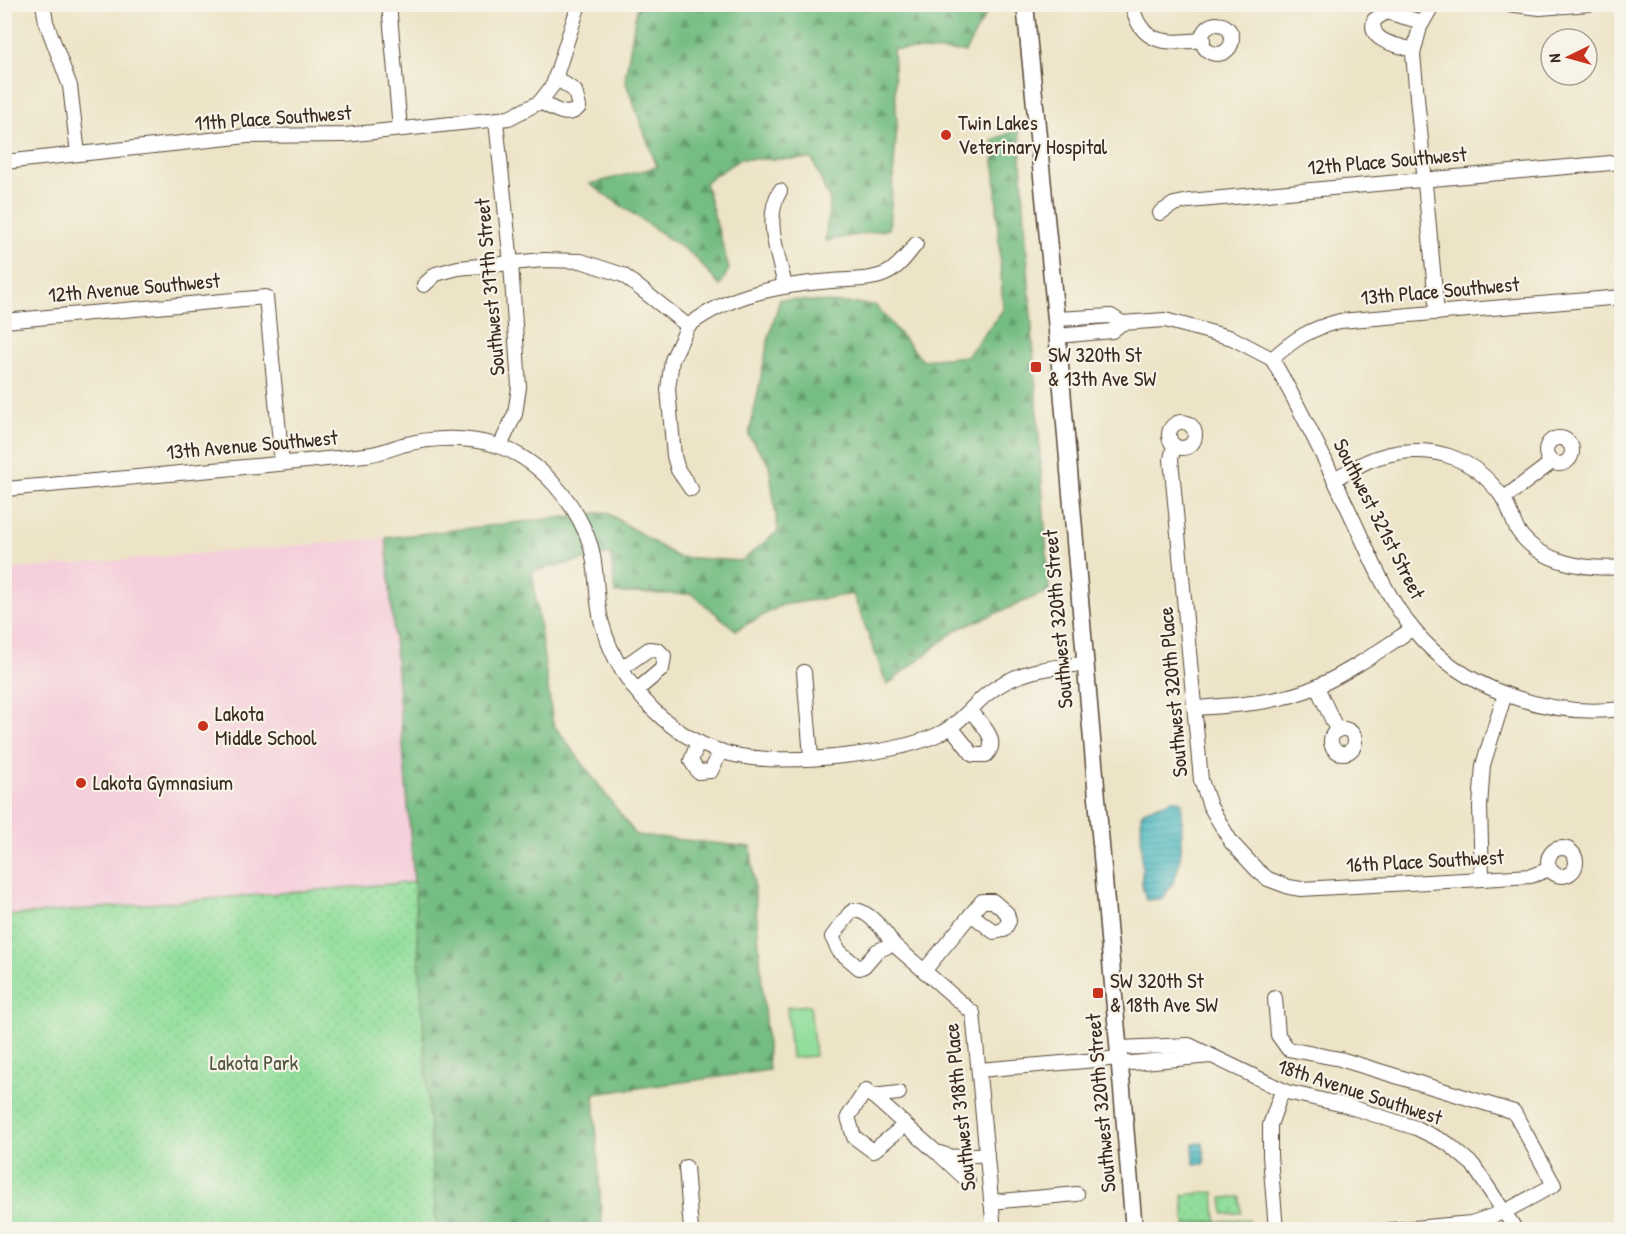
<svg xmlns="http://www.w3.org/2000/svg" width="1626" height="1234" viewBox="0 0 1626 1234" font-family="'Patrick Hand',sans-serif">
  <defs>
    <pattern id="forest-firs" width="22" height="20" patternUnits="userSpaceOnUse" patternTransform="scale(1.5)"><rect width="22" height="20" fill="#74bd83"/><path d="M5 1l3.5 6h-7zM16 11l3.5 6h-7z" fill="#609a6b"/></pattern>
    <pattern id="park-dots" width="8" height="8" patternUnits="userSpaceOnUse" patternTransform="scale(1.5)"><rect width="8" height="8" fill="#91de9b"/><path d="M2 2h.1M6 6h.1" fill="none" stroke="#7ebf85" stroke-width="1.8" stroke-linecap="round"/></pattern>
    <pattern id="water-rules" width="6" height="5" patternUnits="userSpaceOnUse" patternTransform="scale(1.5)"><rect width="6" height="5" fill="#48b7c0"/><path d="M0 2.5h6" fill="none" stroke="#3d959b"/></pattern>
  </defs>
  <rect width="100%" height="100%" fill="#f7f3e8"/>
  <filter id="ink" filterUnits="userSpaceOnUse"><feTurbulence type="fractalNoise" baseFrequency=".0167" numOctaves="2"/><feDisplacementMap in="SourceGraphic" scale="12" xChannelSelector="R" yChannelSelector="G"/><feConvolveMatrix kernelMatrix="1 2 1 2 8 2 1 2 1" color-interpolation-filters="sRGB"/></filter>
  <filter id="wash" filterUnits="userSpaceOnUse"><feTurbulence type="fractalNoise" baseFrequency=".008" numOctaves="4" result="noise"/><feDisplacementMap in="SourceGraphic" scale="24" xChannelSelector="R" yChannelSelector="G"/><feGaussianBlur stdDeviation="1.35" result="paint"/><feColorMatrix in="noise" values="0 0 0 0 0 0 0 0 0 0 0 0 0 0 0 0 0 1.4 0 .05"/><feComposite in="paint" operator="in"/></filter>
  <g filter="url(#wash)">
    <rect width="100%" height="100%" fill="#ede4c7"/>
    <path fill="#f5cfdb" d="M386,538L414,882L5,916V570Z"/>
    <g fill="#91de9b" stroke="#66845c" stroke-width="1.5">
      <path d="M810,1005L815,1056L791,1058L787,1007Z"/>
      <path d="M1249,1219L1250,1229H1186L1185,1224Z"/>
    </g>
    <g fill="url(#forest-firs)" stroke="#587450" stroke-width="1.5">
      <path d="M655,4H991V5L965,52L893,49L897,125L889,229L825,241L830,201L812,159H740L705,182L729,269L720,286L694,256L590,184L657,167L625,80L637,7Z"/>
      <path d="M1019,129L1049,591L956,630L887,685L853,594L782,605L736,630L692,594L615,593L611,554L532,571L553,724L636,835L751,847L769,1070L594,1094L602,1229H436L414,882L386,538L606,512L677,557L742,561L778,531L769,464L749,436L769,337L780,299L875,305L922,360L967,356L1003,310L993,140Z"/>
    </g>
    <g fill="url(#park-dots)" stroke="#66845c" stroke-width="1.5">
      <path d="M414,882L436,1229H5V916Z"/>
      <path d="M1214,1192L1216,1221L1185,1224L1183,1195Z"/>
      <path d="M1240,1197L1241,1213L1224,1214L1222,1198Z"/>
    </g>
    <g fill="url(#water-rules)" stroke="#42706f" stroke-width="1.5">
      <path d="M1172,800H1179L1182,803C1181,836 1186,875 1161,899L1146,900L1142,886L1141,815L1143,811Z"/>
      <path d="M1203,1143L1205,1164H1194L1193,1144Z"/>
    </g>
  </g>
  <g filter="url(#ink)">
    <g fill="none" stroke-linecap="round" stroke-linejoin="round">
      <g stroke="#564637" stroke-width="16">
        <g id="minor">
          <path d="M43,4L46,22L70,86L78,154"/>
          <path d="M389,4L400,129"/>
          <path d="M1132,4C1140,47 1169,43 1203,40"/>
          <path d="M1433,4L1420,27L1413,54L1437,313"/>
          <path d="M1507,4L1540,8L1589,4"/>
          <circle cx="1217" cy="39" r="15"/>
          <path d="M1414,50C1397,45 1368,42 1374,20L1386,12L1422,22"/>
          <path d="M540,102C553,108 568,120 579,107L575,91L555,77"/>
          <path d="M496,121L511,263L519,387L515,414L500,446"/>
          <path d="M4,162L247,136L345,135L509,118L540,102L553,85L579,4"/>
          <path d="M780,191C763,218 779,257 785,286"/>
          <path d="M1160,213L1174,204L1189,201L1622,162"/>
          <path d="M424,285L436,274L458,268L544,260L581,261L623,275L688,326C729,294 781,285 832,281C849,279 871,281 887,273C899,267 908,254 916,244"/>
          <path d="M1056,319L1111,316L1122,323L1165,320L1232,338L1272,359"/>
          <path d="M4,321L266,297L282,463"/>
          <path d="M688,326L672,360L668,389L674,456L678,470L691,489"/>
          <path d="M1057,336L1112,331L1122,323"/>
          <path d="M1272,359C1302,411 1327,464 1352,517C1370,555 1386,597 1413,629C1461,689 1547,718 1622,709"/>
          <path d="M1272,359C1295,338 1310,329 1340,321L1622,297"/>
          <circle cx="1182" cy="435" r="13"/>
          <circle cx="1559" cy="451" r="13"/>
          <path d="M1174,446L1171,459L1201,780L1210,806L1231,842L1257,870L1268,879L1289,887L1301,889L1482,879L1531,876L1550,869"/>
          <path d="M1334,479C1348,472 1364,461 1379,457C1428,442 1473,455 1503,498C1510,508 1512,521 1518,531C1540,563 1586,570 1622,567"/>
          <path d="M4,489C125,478 245,468 365,455C378,454 390,449 402,445C433,437 468,436 498,446C541,460 578,505 591,547C598,572 595,599 602,624C620,687 674,745 740,756C789,765 899,755 943,732C961,722 971,707 987,694C1015,671 1049,667 1084,664"/>
          <path d="M1503,499L1552,462"/>
          <path d="M622,668L649,649L658,650L664,656L662,669L637,690"/>
          <path d="M804,672L811,757"/>
          <path d="M1317,687L1337,730"/>
          <path d="M1196,708C1236,705 1281,703 1318,686C1351,671 1382,649 1412,629"/>
          <path d="M951,727L973,755H986C1001,740 980,723 971,711"/>
          <circle cx="1343" cy="741" r="12"/>
          <path d="M698,742L691,761L698,772L711,771L721,751"/>
          <circle cx="1562" cy="862" r="14"/>
          <path d="M1482,879L1480,807L1483,765L1505,694"/>
          <path d="M893,944L877,951L864,966L859,968L839,951L832,937L850,913L854,910C868,910 886,932 893,944L973,1013L994,1230"/>
          <path d="M924,971L982,901H993L1007,913L1009,921L1004,930L994,932L971,914"/>
          <path d="M1275,998L1278,1035L1288,1049L1340,1059L1514,1112L1554,1185L1504,1212L1471,1223L1391,1230"/>
          <path d="M1119,1048L1189,1045L1287,1092L1344,1105L1416,1128L1447,1143L1473,1165L1516,1230"/>
          <path d="M1120,1064L1211,1056"/>
          <path d="M979,1070L1120,1058"/>
          <path d="M872,1096L899,1093"/>
          <path d="M905,1125L873,1151L854,1137L848,1117L866,1090L936,1152L952,1157L987,1154"/>
          <path d="M940,1155L968,1181"/>
          <path d="M686,1167L691,1230"/>
          <path d="M991,1202L1077,1194"/>
          <path d="M1276,1230L1270,1156V1125L1282,1091"/>
        </g>
      </g>
      <g stroke="#564637" stroke-width="19">
        <path id="major" d="M1025,4L1056,319L1134,1230"/>
      </g>
      <use href="#minor" stroke="#fff" stroke-width="14"/>
      <use href="#major" stroke="#fff" stroke-width="16"/>
    </g>
  </g>
  <g fill="#c8321e" stroke="#f7f3e8" stroke-width="2">
    <circle cx="946" cy="135" r="6"/>
    <rect x="1030" y="361" width="12" height="12" rx="3"/>
    <circle cx="203" cy="726" r="6"/>
    <circle cx="81" cy="783" r="6"/>
    <rect x="1092" y="987" width="12" height="12" rx="3"/>
  </g>
  <g text-anchor="middle" stroke-width="4.5" stroke-linejoin="round" paint-order="stroke">
    <g font-size="21" fill="#3b2a1e" stroke="#f7f3e8">
      <text transform="translate(273 118) rotate(-4)" y="7">11th Place Southwest</text>
      <text transform="translate(1387 161) rotate(-5)" y="7">12th Place Southwest</text>
      <text transform="translate(490 287) rotate(-95)" y="7">Southwest 317th Street</text>
      <text transform="translate(134 288) rotate(-5)" y="7">12th Avenue Southwest</text>
      <text transform="translate(1440 291) rotate(-5)" y="7">13th Place Southwest</text>
      <text transform="translate(252 445) rotate(-5)" y="7">13th Avenue Southwest</text>
      <text transform="translate(1379 519) rotate(63)" y="7">Southwest 321st Street</text>
      <text transform="translate(1058 619) rotate(-95)" y="7">Southwest 320th Street</text>
      <text transform="translate(1173 692) rotate(-95)" y="7">Southwest 320th Place</text>
      <text transform="translate(1425 861) rotate(-3)" y="7">16th Place Southwest</text>
      <text transform="translate(1360 1092) rotate(18)" y="7">18th Avenue Southwest</text>
      <text transform="translate(1101 1103) rotate(-95)" y="7">Southwest 320th Street</text>
      <text transform="translate(960 1107) rotate(-96)" y="7">Southwest 318th Place</text>
    </g>
    <g font-size="21" fill="#3b2a1e" stroke="#f7f3e8" text-anchor="start">
      <text x="958" y="130">Twin Lakes<tspan x="958" dy="24">Veterinary Hospital</tspan></text>
      <text x="1048" y="362">SW 320th St<tspan x="1048" dy="24">&amp; 13th Ave SW</tspan></text>
      <text x="215" y="721">Lakota<tspan x="215" dy="24">Middle School</tspan></text>
      <text x="93" y="790">Lakota Gymnasium</text>
      <text x="1110" y="988">SW 320th St<tspan x="1110" dy="24">&amp; 18th Ave SW</tspan></text>
    </g>
    <g font-size="21" fill="#50573d" stroke="#f7f3e8">
      <text x="254" y="1070">Lakota Park</text>
    </g>
  </g>
  <rect width="1626" height="1234" fill="none" stroke="#f7f3e8" stroke-width="24"/>
  <g transform="translate(1569 57) rotate(265)"><circle r="28" fill="#f7f3e8" stroke="#aca397" stroke-width="1.5"/>
  <path d="M0-4.5L10 22L0 15L-10 22Z" fill="#c8321e"/>
  <text y="-9" font-size="16" font-weight="bold" text-anchor="middle" fill="#3b2a1e">N</text>
  </g>
</svg>
